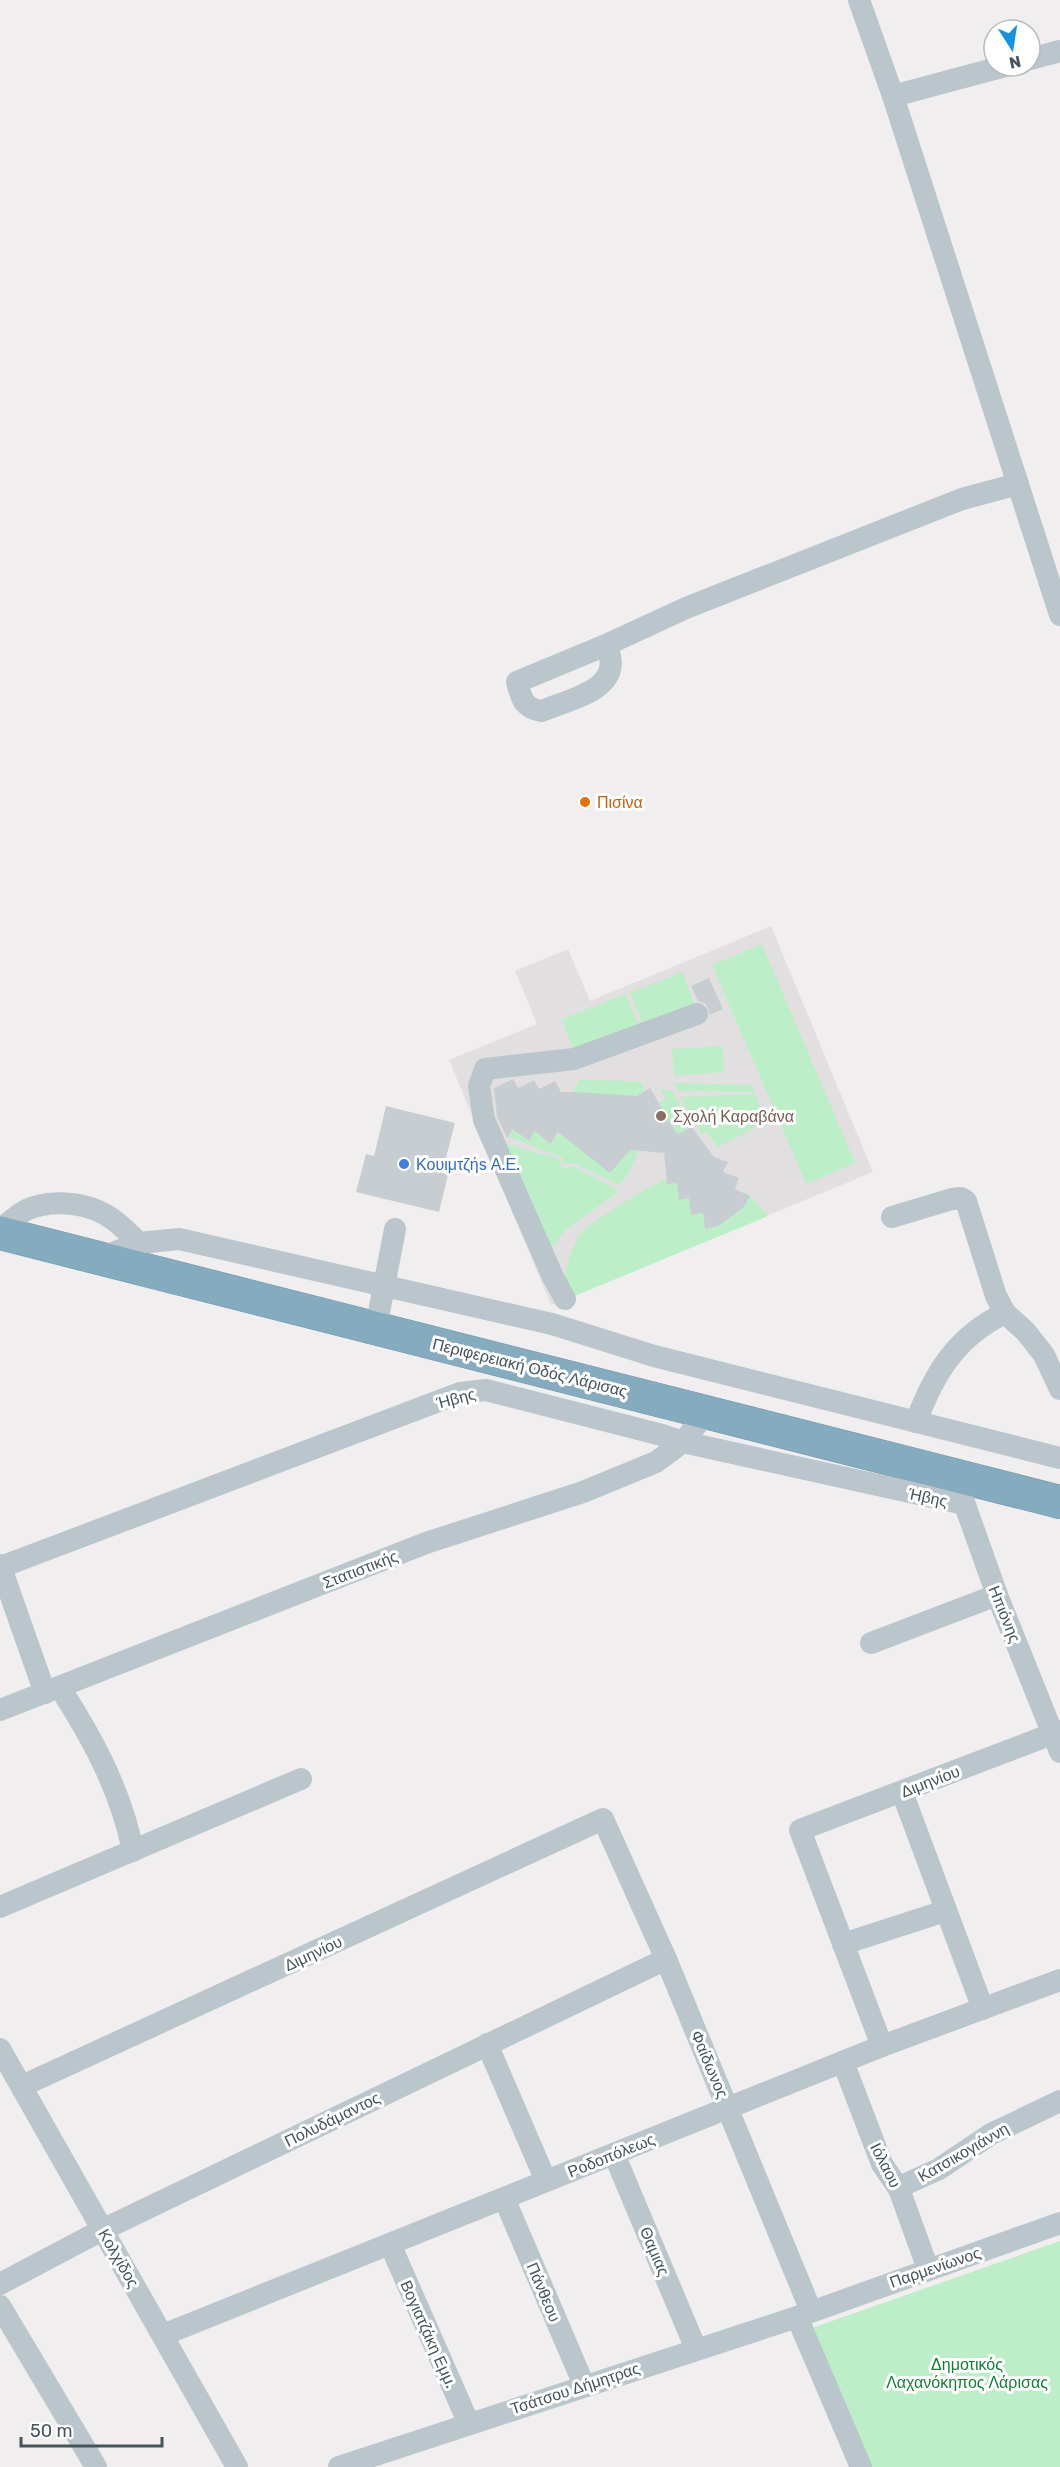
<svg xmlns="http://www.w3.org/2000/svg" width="1060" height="2467" viewBox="0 0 1060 2467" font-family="Rubik,sans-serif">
  <rect width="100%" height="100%" fill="#f1eeef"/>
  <path fill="#e2dfe1" d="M771,926L873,1172L551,1305L449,1060L537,1024L515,971L568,949L590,1001Z"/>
  <g fill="#bcefc7">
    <path d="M762,944L855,1163L806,1184L712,965Z"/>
    <path d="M682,972L695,1004L643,1025L630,993Z"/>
    <path d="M626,994L639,1026L574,1051L562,1019Z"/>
    <path d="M723,1046L724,1072L674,1076L672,1049Z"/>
    <path d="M579,1080L640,1081L645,1091L634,1099L573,1092Z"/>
    <path d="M672,1083L753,1085L755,1092L679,1091Z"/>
    <path d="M655,1088L672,1091L692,1127L677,1134L659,1103L666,1098L660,1089L654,1090Z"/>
    <path d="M755,1094L766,1122L718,1147L706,1132L701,1134L680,1097Z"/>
    <path d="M514,1129L529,1141L535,1131L550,1144L556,1135L568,1136L610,1173L630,1150L639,1151L627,1176L619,1185L573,1163L563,1164L562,1157L508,1137Z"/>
    <path d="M505,1144L560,1159L561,1166L565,1168L572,1166L619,1191L565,1230L551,1250Z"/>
    <path d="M666,1179L667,1184L677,1183L689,1198L691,1215L703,1213L705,1229C724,1225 740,1212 750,1196L768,1216L572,1297L564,1280L570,1255L579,1235L592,1223L640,1192Z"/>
    <path d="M1060,2241V2467H866L809,2329Z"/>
  </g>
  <g fill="#c8cdd1">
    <path d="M709,978L723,1009L710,1015L706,1004L698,1001L691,986Z"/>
    <path d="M513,1079L518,1088L534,1080L539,1089L555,1081L561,1092H573L637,1096L650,1088L677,1134L692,1127L714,1157L728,1162L723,1172L739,1178L735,1189L750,1196L743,1208L718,1226L705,1229L703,1213L691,1215L689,1198L679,1200L677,1183L667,1184L664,1153L630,1150L610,1173L558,1132L550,1144L535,1131L529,1141L513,1129L507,1138L497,1116L494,1088Z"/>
    <path d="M386,1106L455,1123L442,1173L448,1175L439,1212L356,1192L366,1154L374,1156Z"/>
  </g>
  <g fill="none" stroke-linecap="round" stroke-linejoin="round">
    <g stroke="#7096aa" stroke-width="34">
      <path id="highway" d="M0,1233L1060,1502"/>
    </g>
    <g stroke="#bac6cc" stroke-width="22">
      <path d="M859,0L893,96L1060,615"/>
      <path d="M1030,59L1060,51"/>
      <path d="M893,96L1005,66"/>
      <path d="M606,645C627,689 572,698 542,711C524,709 521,698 517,682L606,645L686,608L962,499L1018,484"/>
      <path d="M892,1217L952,1199L961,1198L966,1201L996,1296L1005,1313L1026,1332L1044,1355L1060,1389"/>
      <path d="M0,1230C8,1223 17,1215 26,1210C53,1198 91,1202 115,1221C123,1227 131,1235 139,1243"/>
      <path d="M99,1258L139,1243L179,1239L552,1324L654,1356L1060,1458"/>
      <path d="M565,1299L553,1277L484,1120L479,1086L485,1069L574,1059L697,1014"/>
      <path d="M376,1328L395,1229"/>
      <path d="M916,1422C934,1373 957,1336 1005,1313"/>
      <path d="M960,1491L997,1595L1060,1752"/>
      <path d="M0,1565L45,1693"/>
      <path d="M1,1567L460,1393L486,1390L662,1435L683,1442L964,1504"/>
      <path d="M871,1643L997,1595"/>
      <path d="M60,1688C93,1739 121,1791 133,1851"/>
      <path d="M0,1710L426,1543L583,1492L656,1462L683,1442L707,1412"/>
      <path d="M902,1792L983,2009"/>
      <path d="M0,1907L301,1779"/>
      <path d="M843,1944L945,1911"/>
      <path d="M487,2044L546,2181"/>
      <path d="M882,2046L800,1830L1060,1731"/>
      <path d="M0,2049L237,2467"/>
      <path d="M843,2062L882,2164L899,2189L928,2269"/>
      <path d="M22,2086L603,1819L666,1959L811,2311"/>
      <path d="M614,2154L696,2349"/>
      <path d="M899,2189L908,2183L939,2169L991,2134L1060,2101"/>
      <path d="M504,2198L584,2385"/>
      <path d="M390,2244L469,2424"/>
      <path d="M0,2284L102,2230L666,1959"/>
      <path d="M0,2306L96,2467"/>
      <path d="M797,2317L861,2467"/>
      <path d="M163,2335L882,2046L1060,1980"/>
      <path d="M339,2467L797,2317L1060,2223"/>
    </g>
    <use href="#highway" stroke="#85abbe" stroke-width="33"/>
  </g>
  <circle fill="#e8710a" stroke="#fff" stroke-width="2" cx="585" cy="802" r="6"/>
  <circle fill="#8d6e63" stroke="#fff" stroke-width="2" cx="661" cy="1116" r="6"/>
  <circle fill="#3f7fe0" stroke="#fff" stroke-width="2" cx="404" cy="1164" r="6"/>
  <g text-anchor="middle" stroke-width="6" stroke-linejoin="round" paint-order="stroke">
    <g font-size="16" fill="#c56008" stroke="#fff" text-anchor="start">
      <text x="597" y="808">Πισίνα</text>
    </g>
    <g font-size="16" fill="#785e54" stroke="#fff" text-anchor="start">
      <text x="673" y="1122">Σχολή Καραβάνα</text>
    </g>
    <g font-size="16" fill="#366cbe" stroke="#fff" text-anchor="start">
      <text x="416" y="1170">Κουιμτζήs Α.Ε.</text>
    </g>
    <g font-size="16" fill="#46555c" stroke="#fff">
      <text transform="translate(530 1367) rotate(14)" y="6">Περιφερειακή Οδός Λάρισας</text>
      <text transform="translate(456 1398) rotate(-15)" y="6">Ήβης</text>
      <text transform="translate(928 1497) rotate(12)" y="6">Ήβης</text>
      <text transform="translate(360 1569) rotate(-21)" y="6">Στατιστικής</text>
      <text transform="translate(1005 1614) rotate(68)" y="6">Ηπιόνης</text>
      <text transform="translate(930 1781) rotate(-21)" y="6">Διμηνίου</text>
      <text transform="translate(313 1953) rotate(-25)" y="6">Διμηνίου</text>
      <text transform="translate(710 2064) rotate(67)" y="6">Φαίδωνος</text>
      <text transform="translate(332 2119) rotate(-26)" y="6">Πολυδάμαντος</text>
      <text transform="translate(963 2152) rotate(-30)" y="6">Κατσικογιάννη</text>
      <text transform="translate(611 2155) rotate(-22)" y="6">Ροδοπόλεως</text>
      <text transform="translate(886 2165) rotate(63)" y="6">Ιόλαου</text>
      <text transform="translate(655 2251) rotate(67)" y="6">Θαμιας</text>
      <text transform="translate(119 2258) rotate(60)" y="6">Κολχίδος</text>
      <text transform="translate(935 2267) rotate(-19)" y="6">Παρμενίωνος</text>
      <text transform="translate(544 2292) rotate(67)" y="6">Πάνθεου</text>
      <text transform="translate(429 2334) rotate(66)" y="6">Βογιατζάκη Εμμ.</text>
      <text transform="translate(575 2388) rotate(-18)" y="6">Τσάτσου Δήμητρας</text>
    </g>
    <g font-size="16" fill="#157f38" stroke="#fff">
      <text x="967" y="2370">Δημοτικός<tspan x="967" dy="18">Λαχανόκηπος Λάρισας</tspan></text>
    </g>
  </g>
  <g transform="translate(1012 48) rotate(168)"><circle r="28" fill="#ffffff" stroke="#b5bbbe" stroke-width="1.5"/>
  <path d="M0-4.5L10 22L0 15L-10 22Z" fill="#1692e3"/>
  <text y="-9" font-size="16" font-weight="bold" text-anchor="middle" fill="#46555c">N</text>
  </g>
  <path d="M21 2437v9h141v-9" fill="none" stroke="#46555c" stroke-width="3"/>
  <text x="30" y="2437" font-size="18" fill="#46555c" stroke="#ffffff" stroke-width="4.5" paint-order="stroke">50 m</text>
</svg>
